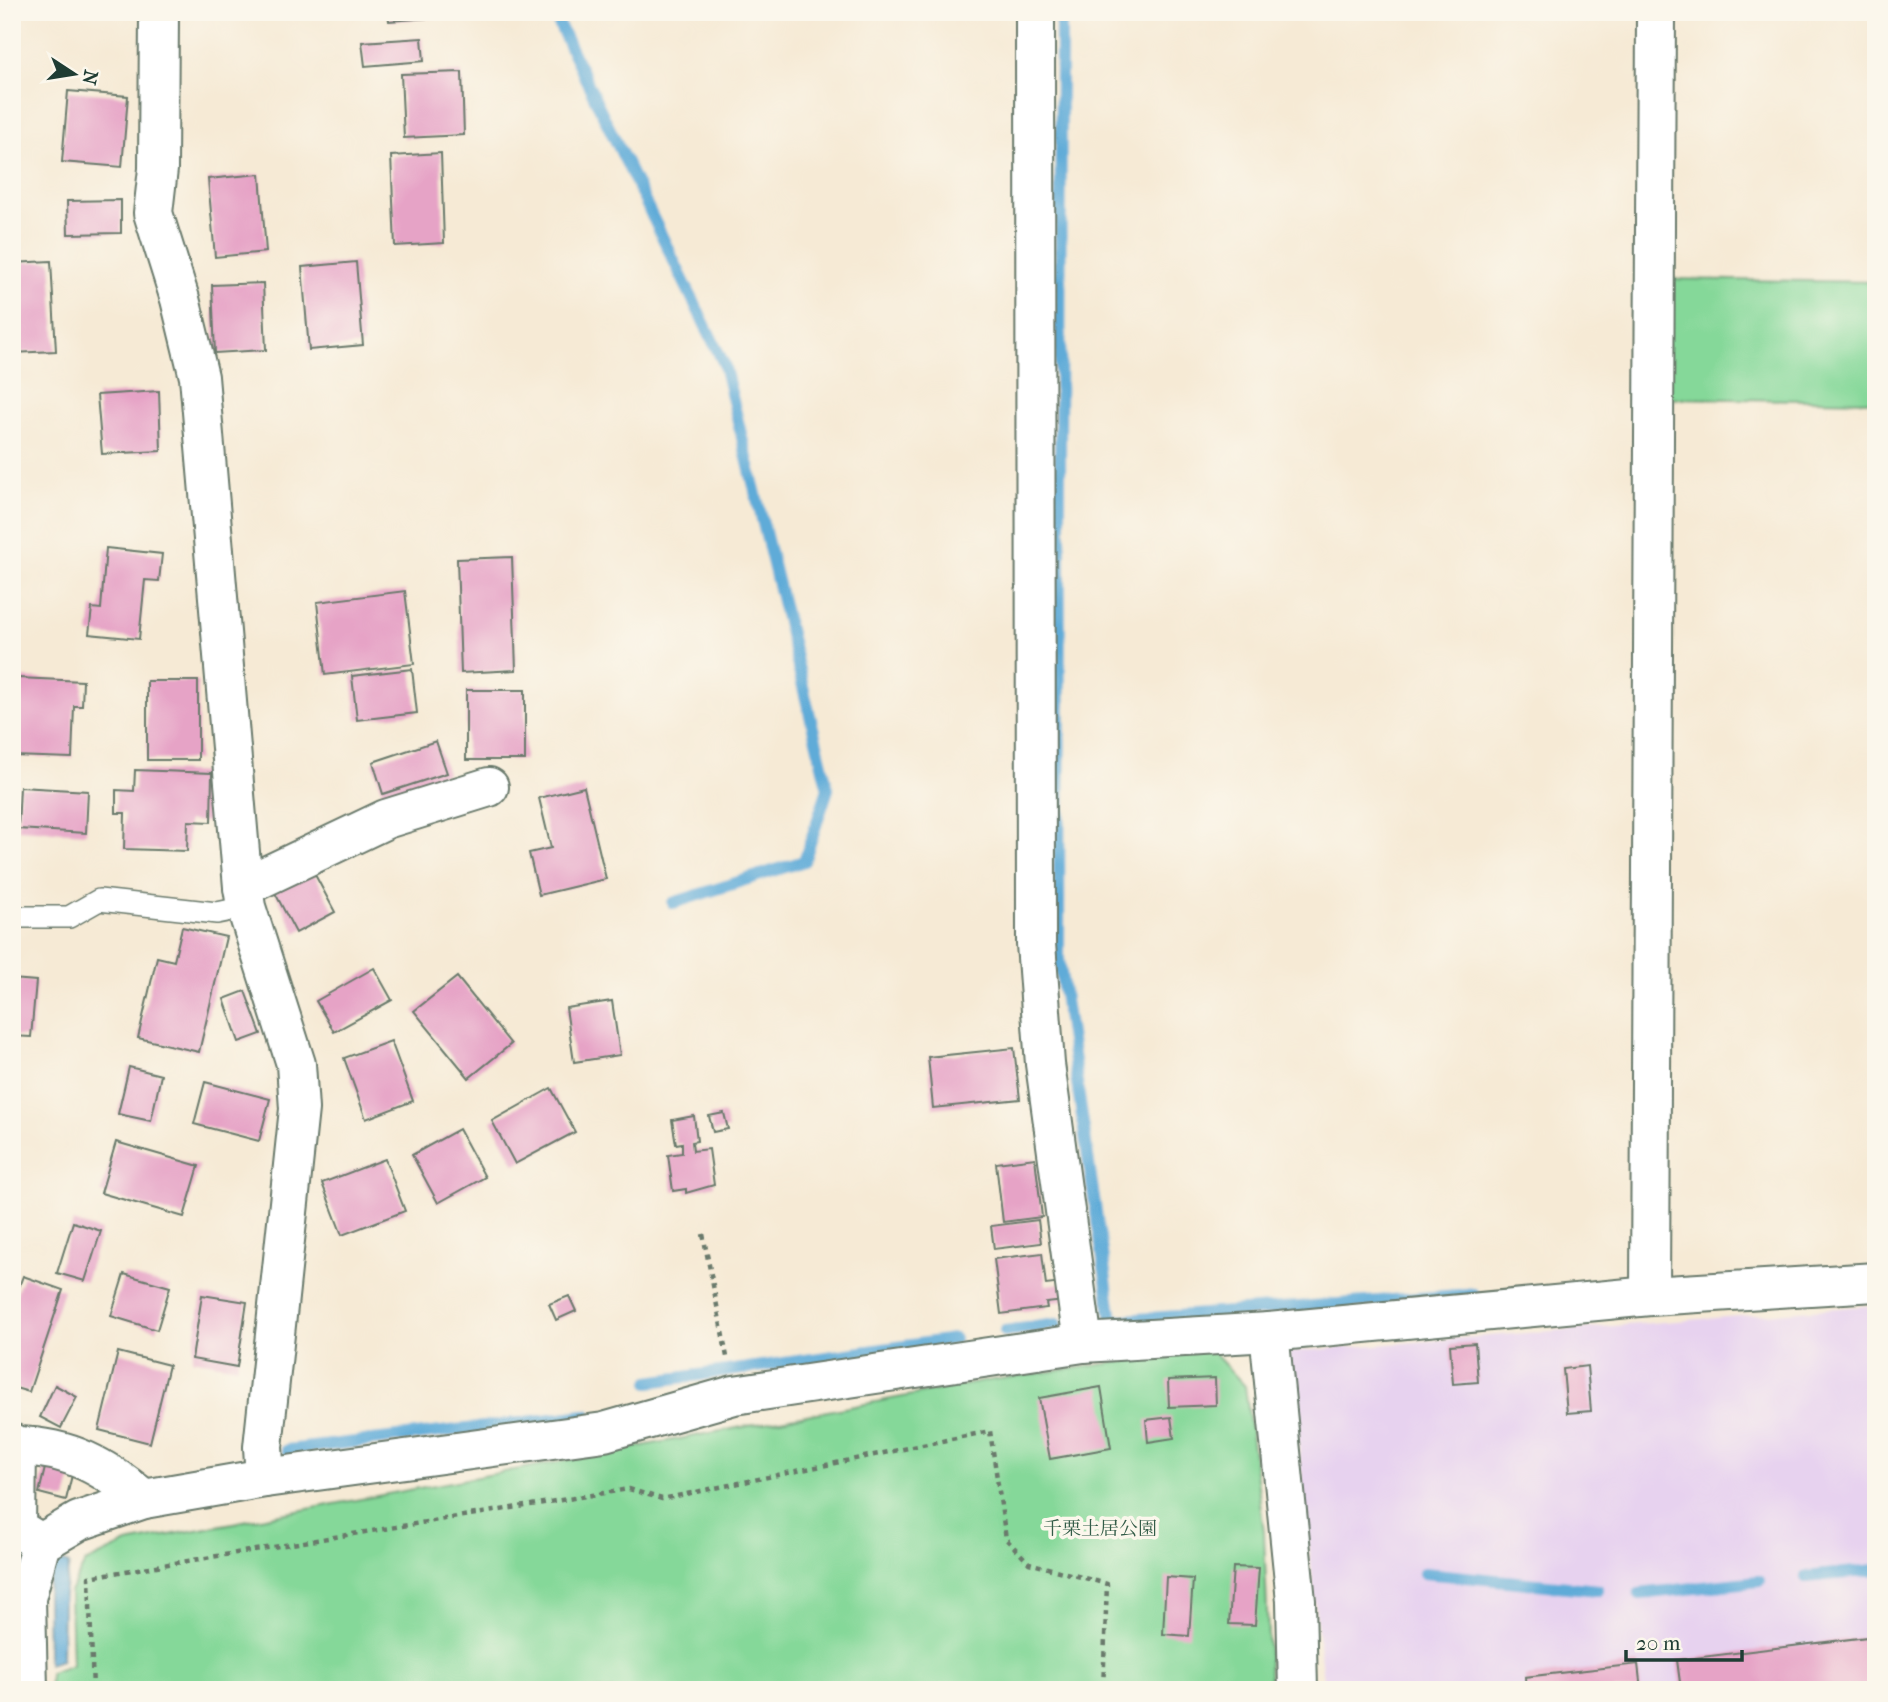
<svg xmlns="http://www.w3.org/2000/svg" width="1888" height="1702" viewBox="0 0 1888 1702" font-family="'IM FELL French Canon','Noto Serif JP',serif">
  <rect width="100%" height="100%" fill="#fbf7ec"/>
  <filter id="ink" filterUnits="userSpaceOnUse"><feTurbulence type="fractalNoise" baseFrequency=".0143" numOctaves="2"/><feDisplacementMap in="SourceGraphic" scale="14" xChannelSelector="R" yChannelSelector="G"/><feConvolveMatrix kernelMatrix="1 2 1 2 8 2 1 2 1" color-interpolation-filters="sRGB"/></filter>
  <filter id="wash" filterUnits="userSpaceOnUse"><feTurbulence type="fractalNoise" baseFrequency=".00686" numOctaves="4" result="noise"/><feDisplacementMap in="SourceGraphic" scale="28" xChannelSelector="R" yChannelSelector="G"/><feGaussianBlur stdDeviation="1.57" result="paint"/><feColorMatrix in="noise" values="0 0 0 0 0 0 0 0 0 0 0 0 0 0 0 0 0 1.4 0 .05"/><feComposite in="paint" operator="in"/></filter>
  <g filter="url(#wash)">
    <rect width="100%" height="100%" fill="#f6ead5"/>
    <path fill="#e7d2ef" d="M1876,1305V1690H1324L1289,1352Z"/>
    <g fill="#85d899" stroke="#528a66" stroke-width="2">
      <path d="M1667,279L1876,282V401L1666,398Z"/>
      <path d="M1210,1349L1245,1386L1264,1532L1270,1690H49L50,1673L72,1665L70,1592L85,1563L127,1543L992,1380Z"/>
    </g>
    <path fill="#5fabd8" stroke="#3f7486" stroke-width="2" d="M54,1559L69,1564L63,1601L62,1660L48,1664L47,1593Z"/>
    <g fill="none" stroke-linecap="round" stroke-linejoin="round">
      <g stroke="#5fabd8" stroke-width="12">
        <path d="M553,12L724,364L828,789L804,861L673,903"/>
        <path d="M1061,12L1059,959L1112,1321L1473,1294"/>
        <path d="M1005,1331L1057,1324"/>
        <path d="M649,1382L954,1339"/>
        <path d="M287,1450L586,1415"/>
        <path d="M1424,1573L1598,1590"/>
        <path d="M1806,1577L1876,1570"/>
        <path d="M1639,1594L1759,1581"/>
      </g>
    </g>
    <g id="blocks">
      <g fill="#e6a3c6">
        <path d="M12,12H19L14,51H12Z"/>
        <path d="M388,12H442L443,17L389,21Z"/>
        <path d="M422,38L424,61L365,66L362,42Z"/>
        <path d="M462,72L464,135L404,138L401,74Z"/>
        <path d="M68,91L128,96L122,167L62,162Z"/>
        <path d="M441,153L444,243L395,246L391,156Z"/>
        <path d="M260,174L266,252L215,257L208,179Z"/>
        <path d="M121,200V233L68,234L67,201Z"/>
        <path d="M51,261L56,351L12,353V263Z"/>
        <path d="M356,262L363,345L309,350L302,267Z"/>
        <path d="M263,283L266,350L215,353L212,285Z"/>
        <path d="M159,391L161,451L102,454L97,395Z"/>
        <path d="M106,548L162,554L159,581L145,580L139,639L89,634L92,608L101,609Z"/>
        <path d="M512,557L516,670L461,673L457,559Z"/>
        <path d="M405,591L414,664L325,675L317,602Z"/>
        <path d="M412,669L417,713L357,720L352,676Z"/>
        <path d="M18,678L83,681L82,706H74L72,758L13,756Z"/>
        <rect x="147" y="681" width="51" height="79"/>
        <rect x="466" y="690" width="59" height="70"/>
        <path d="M436,741L447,773L383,794L373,762Z"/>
        <path d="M135,770L212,773L211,822L188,821L187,851L124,849L125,813H116V790L134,791Z"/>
        <path d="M20,787L88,791L86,833L18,829Z"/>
        <path d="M584,787L606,879L539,895L529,853L551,848L539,798Z"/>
        <path d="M313,871L335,912L296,933L274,891Z"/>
        <path d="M182,927L226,937L199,1052L138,1038L157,957L174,961Z"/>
        <path d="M374,968L392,1000L334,1032L316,1001Z"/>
        <path d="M457,977L511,1044L469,1078L414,1011Z"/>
        <path d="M12,979L36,981L31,1037L12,1036Z"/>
        <path d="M245,991L261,1034L239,1042L224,999Z"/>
        <path d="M612,1001L620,1055L574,1062L566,1008Z"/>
        <path d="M391,1041L413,1101L366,1119L344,1058Z"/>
        <path d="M1014,1048L1020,1099L933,1108L928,1057Z"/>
        <path d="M129,1067L161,1075L151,1121L118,1114Z"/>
        <path d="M205,1082L270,1099L259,1141L194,1124Z"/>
        <path d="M551,1088L575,1132L515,1164L492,1121Z"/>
        <path d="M724,1113L728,1129L713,1132L709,1116Z"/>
        <path d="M694,1116L697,1141L692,1142L693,1151L709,1149L714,1185L686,1193V1189L673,1191L668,1155L682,1153V1143L676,1144L672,1120Z"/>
        <path d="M459,1129L485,1177L438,1203L412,1155Z"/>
        <path d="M116,1142L199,1166L184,1217L101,1193Z"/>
        <path d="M1035,1158L1042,1217L1003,1222L996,1163Z"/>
        <path d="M385,1159L405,1211L342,1235L322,1183Z"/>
        <path d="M1038,1220L1041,1243L994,1249L991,1226Z"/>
        <path d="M73,1222L101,1231L85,1281L57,1273Z"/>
        <path d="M1042,1253L1046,1285L1062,1283L1064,1301L1046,1303L1047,1308L1001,1314L994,1259Z"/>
        <path d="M124,1274L170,1287L157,1330L111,1316Z"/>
        <path d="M23,1276L63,1290L29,1392L12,1387V1305Z"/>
        <path d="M202,1295L247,1302L237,1367L192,1359Z"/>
        <path d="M569,1296L576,1311L556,1320L549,1304Z"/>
        <path d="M1475,1343L1478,1382L1453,1384L1450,1345Z"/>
        <path d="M118,1352L169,1365L150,1443L99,1430Z"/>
        <path d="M1587,1366L1591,1411L1567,1413L1563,1369Z"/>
        <path d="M1215,1378L1216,1405L1169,1407L1168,1380Z"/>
        <path d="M55,1385L77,1397L61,1428L40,1417Z"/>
        <path d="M1101,1387L1111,1448L1050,1459L1039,1398Z"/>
        <path d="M1171,1417L1174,1438L1148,1442L1146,1420Z"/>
        <path d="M45,1468L72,1475L66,1500L39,1493Z"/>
        <path d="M1233,1567L1259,1568L1255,1625L1229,1624Z"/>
        <path d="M1166,1577L1193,1579L1189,1636L1163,1634Z"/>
        <path d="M1876,1636V1690H1681L1677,1660Z"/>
        <path d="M1638,1664L1641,1690H1526L1525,1677Z"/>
      </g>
    </g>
  </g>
  <g filter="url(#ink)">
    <use href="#blocks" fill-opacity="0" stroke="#6a7a6c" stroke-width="2"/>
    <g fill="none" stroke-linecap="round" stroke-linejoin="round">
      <g stroke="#6a7a6c" stroke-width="24">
        <path id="service" d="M12,917H69L99,900L217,913L246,907"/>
      </g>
      <g stroke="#6a7a6c" stroke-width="42">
        <g id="minor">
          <path d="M159,12L158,169L153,213L180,299L199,377L243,887L246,907L296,1064L299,1109L263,1447L265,1478"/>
          <path d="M1035,12L1036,944L1045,1064L1083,1343"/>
          <path d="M243,887L386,819L489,787"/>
          <path d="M1650,1296L1656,12"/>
          <path d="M1269,1332L1296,1601L1298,1690"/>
          <path d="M12,1443L17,1446L16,1528L41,1543"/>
          <path d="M17,1446C70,1447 104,1467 144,1499"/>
          <path d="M28,1690L26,1598L41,1543L79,1521L144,1499L265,1478L604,1432L734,1395L1083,1343L1269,1332L1650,1296L1876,1282"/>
        </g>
      </g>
      <g stroke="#6a7a6c" stroke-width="4.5" stroke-dasharray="5 5" stroke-linecap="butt">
        <path d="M703,1234L727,1357"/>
        <path d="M93,1690L89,1577L629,1489L662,1499L990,1431L1006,1539L1029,1563L1107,1584L1103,1690"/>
      </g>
      <use href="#service" stroke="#fff" stroke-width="21"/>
      <use href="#minor" stroke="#fff" stroke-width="38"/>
    </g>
  </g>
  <g text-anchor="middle" stroke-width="7" stroke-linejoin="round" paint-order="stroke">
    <g font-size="19" fill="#335c48" stroke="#fbf7ec">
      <text x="1100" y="1535">千栗土居公園</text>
    </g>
  </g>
  <rect width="1888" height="1702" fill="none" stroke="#fbf7ec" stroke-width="42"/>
  <g transform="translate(74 74) rotate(102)" stroke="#fbf7ec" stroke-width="5" paint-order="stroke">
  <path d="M0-5L12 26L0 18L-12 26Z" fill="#1f3d34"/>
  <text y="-10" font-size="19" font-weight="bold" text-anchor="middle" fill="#1f3d34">N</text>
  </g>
  <path d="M1626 1650v10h116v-10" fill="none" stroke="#1f3d34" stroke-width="3.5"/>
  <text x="1636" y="1650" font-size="21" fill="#1f3d34" stroke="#fbf7ec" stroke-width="5" paint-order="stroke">20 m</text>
</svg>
